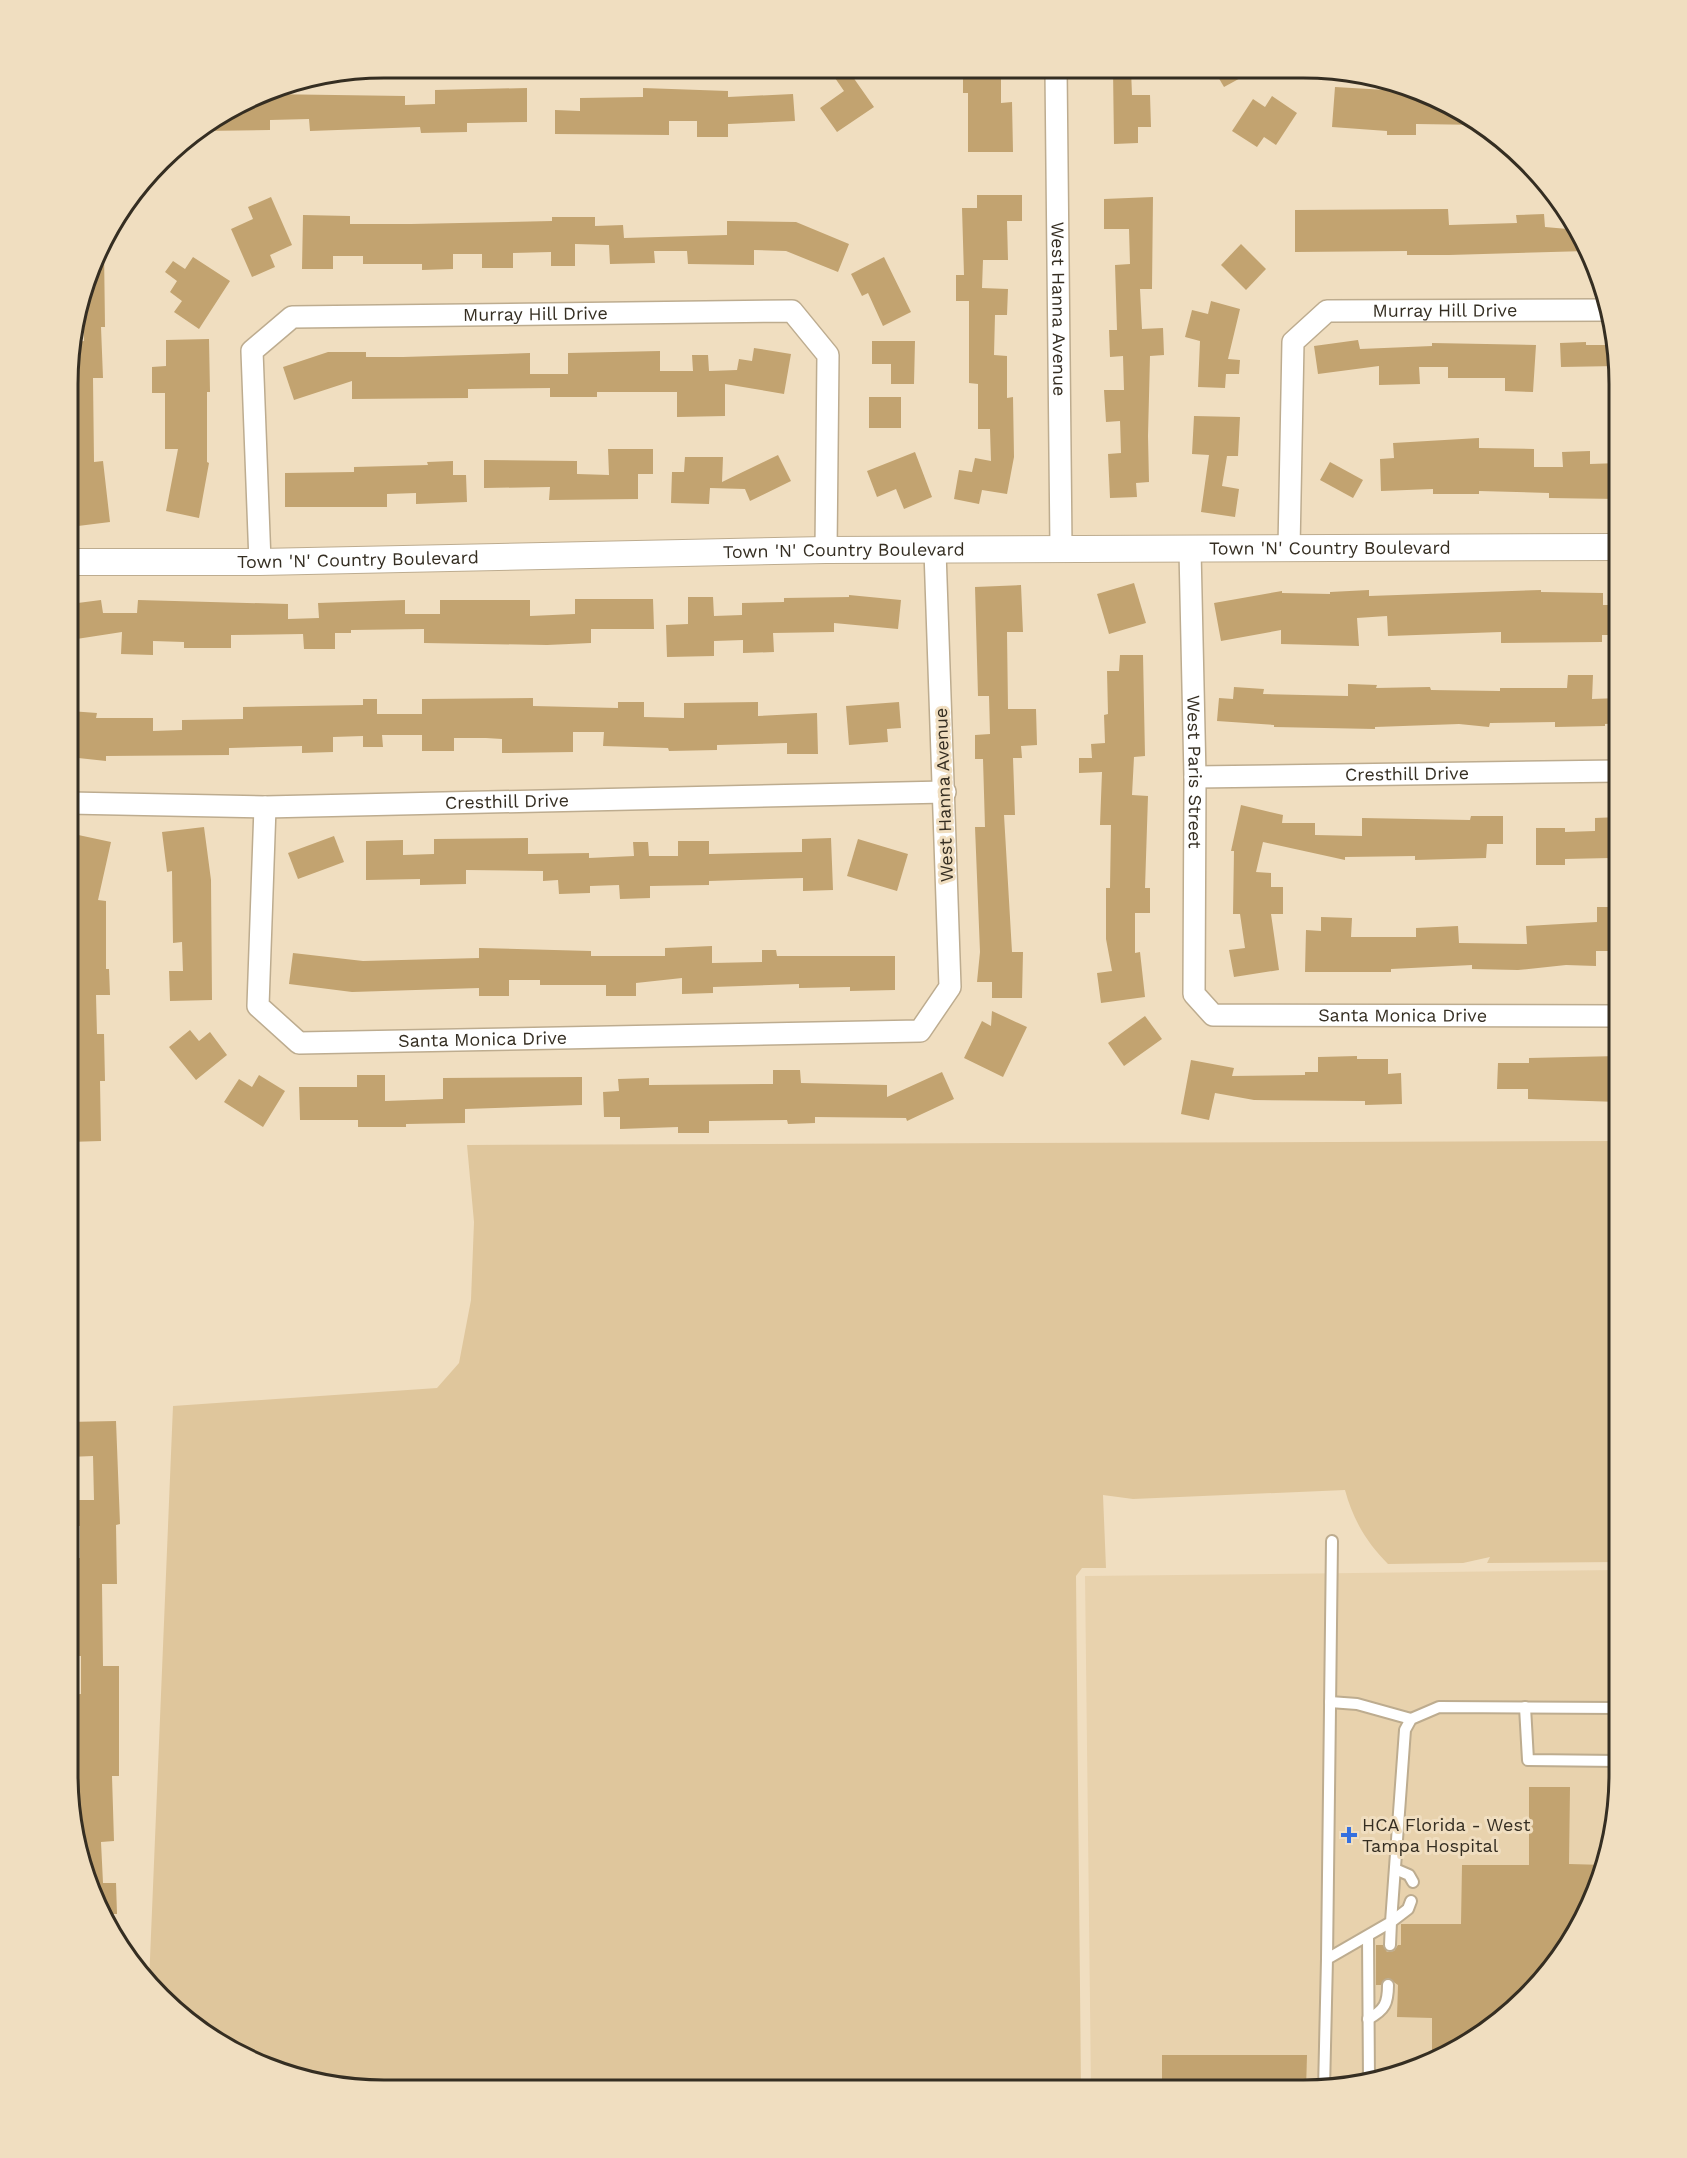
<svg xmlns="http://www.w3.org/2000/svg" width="1687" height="2158" viewBox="0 0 1687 2158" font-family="'Work Sans',sans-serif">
  <rect width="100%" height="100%" fill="#f0dec0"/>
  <path fill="#e8d2ad" d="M1619,1570V1794L1603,1875L1566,1949L1526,1998L1461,2048L1385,2080L1323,2090H1091L1085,1576Z"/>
  <path fill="#dfc69c" d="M1619,1141V1562L1487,1563L1490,1557L1463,1563L1388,1564C1367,1543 1353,1520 1345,1490L1133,1499L1103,1495L1106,1568H1082L1076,1576L1081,2090H363C337,2085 306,2083 281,2073C233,2054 181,2025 149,1983L173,1406L437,1388L459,1363L471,1300L474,1222L467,1145Z"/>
  <g fill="#c2a370">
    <path d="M963,69H1001V103L1012,102L1013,152H968V93H963Z"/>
    <path d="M848,70L874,107L837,132L820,108L844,91L835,78Z"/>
    <path d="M1113,70H1131L1132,95H1150L1151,127H1138V143L1114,144Z"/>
    <path d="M1214,70H1255L1224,87Z"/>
    <path d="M1335,87L1386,90V87H1405L1424,91L1484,125L1416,124V135H1387V131L1332,127Z"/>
    <path d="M527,88V122L467,123V132L421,133L420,127L310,131L309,119L270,120V130L201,131L265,94L405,96V105L435,104V90Z"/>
    <path d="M643,88L728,91V97L793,94L795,121L728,124V137H697V121H669V135L555,134V110L580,111V98L643,97Z"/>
    <path d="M1272,96L1297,113L1276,145L1264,137L1257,147L1232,131L1253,99L1265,107Z"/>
    <path d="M977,195H1022V221H1007L1008,260H983L982,288L1008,289L1007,315H995L994,355L1007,356V398L1013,397L1014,457L1007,494L982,490L979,504L954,499L959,470L972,472L975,458L991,461L990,429H978V384L969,383V301H956V275H964L962,208H977Z"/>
    <path d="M271,197L292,245L270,255L275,267L252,277L231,229L253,219L248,207Z"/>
    <path d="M1153,197L1152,289H1140L1142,329L1163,328L1164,355L1150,356L1148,436L1149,482L1136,483L1137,497L1110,498L1108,454L1121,453L1120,421L1106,422L1104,390H1124L1123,356L1110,357L1109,330H1117L1115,265L1130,264L1129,229H1104V199Z"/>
    <path d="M1448,209L1449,225L1517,223L1516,215L1544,214L1545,227L1579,230L1587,251L1449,255H1407V251L1295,252V210Z"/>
    <path d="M303,215L350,216V224H411L552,221V217H595V226L623,225L624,238L727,235V221L796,222L849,244L838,272L786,251L754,250V265L688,264L687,251H654L655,263L610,264L609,245L575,244V266H551V252L513,253V268H482V254H453V269L422,270V264H363V256H333V269H302Z"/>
    <path d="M1241,244L1266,269L1246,290L1221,265Z"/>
    <path d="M102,249H104L105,327H101L103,378H93L94,462L103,461L110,522L70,527V343L84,341L83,305Z"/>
    <path d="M193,257L230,281L199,329L174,312L182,301L170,292L177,281L165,272L173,261L185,269Z"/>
    <path d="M884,257L911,312L883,326L868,293L862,296L851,274Z"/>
    <path d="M1211,301L1240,309L1228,359L1240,360L1239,374H1226L1225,388L1198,387L1200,341L1185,337L1192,310L1208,314Z"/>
    <path d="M209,339L210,392H207V462L209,463L199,518L166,511L178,449H165V393H152V367L166,366V340Z"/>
    <path d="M1358,340L1360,349L1432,346V343L1536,345L1533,392L1505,391V378H1448V367H1419L1420,384L1379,385V366L1318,374L1314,346Z"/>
    <path d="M872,341H915L914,384H891V364H872Z"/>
    <path d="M1586,342V345H1614L1617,366L1561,367L1560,343Z"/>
    <path d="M754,348L791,354L784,394L725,384V416L677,417V392H597V397H550V388L468,389V398L352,399V381L294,400L283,367L328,352H366V357H403L530,353V374H568V353L660,351V371H693L692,355H708L709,371L737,370L739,359L752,361Z"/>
    <rect x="869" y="397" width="32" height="31"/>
    <path d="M1194,416L1240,417L1238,456H1227L1222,486L1239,489L1235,517L1201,512L1209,455L1192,454Z"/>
    <path d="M1479,438V448L1534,449V467H1563L1562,452L1590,451V464L1619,463V499L1549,498V493L1479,491V494H1433V489L1381,491L1380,459L1394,458L1393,443Z"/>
    <path d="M608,449H653V474H638V499L549,500L550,487L484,488V460L577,461V474L609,475Z"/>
    <path d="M915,452L932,497L904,509L896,489L877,497L867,471Z"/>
    <path d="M778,455L791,481L750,501L745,489L710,488L709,504L671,503L672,472H684L685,457H723L722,482Z"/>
    <path d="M453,461V475H466L467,502L416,504V493L387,494V507H285V473L354,472V467L428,465L427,462Z"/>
    <path d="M1330,462L1363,480L1353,498L1320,480Z"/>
    <path d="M1134,583L1146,623L1109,634L1097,594Z"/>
    <path d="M1021,585L1023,632H1007L1008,709H1036L1037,745L1021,746L1022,758H1013L1015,815H1004L1012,952H1023L1022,998H992V982H977L980,952L975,827H985L983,759H975V735L990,734L989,696H978L975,587Z"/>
    <path d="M1369,590V596L1541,590V592L1603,593V605H1619V635H1602V642L1501,643V632L1388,636L1387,616L1357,618L1359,646L1281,644V630L1221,641L1214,603L1282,591V593L1330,594V592Z"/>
    <path d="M849,595L901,600L898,629L834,623V632L773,633L774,652L743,653V640L714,641V656L667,657L666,625L688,624V597H713L714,616L742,615V603L784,602V598L849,597Z"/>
    <path d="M575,599H653L654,629H591V643L547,645L424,643V629L351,630V633H335V649H304L303,634L231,635V648H184V642L153,641V655L121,654L122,632L70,640V604L101,600L103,613H137L138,600L288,604V619L319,618L318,603L405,600V614H440V600H530V616L575,614Z"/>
    <path d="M1120,655H1143L1145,756L1134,757L1132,795L1148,796L1145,888H1150V913H1135V953L1140,952L1145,997L1101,1003L1097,973L1112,971L1106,939V888H1110L1111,825H1100L1102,772L1079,773V758H1092L1091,744L1105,743L1104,715L1108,714L1107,671H1119Z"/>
    <path d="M1568,675H1593L1592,699L1619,698V723L1605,724V726L1555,727V722L1490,723L1489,727L1459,724L1375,727V729L1274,727V725L1217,721L1219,698L1233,699L1234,687L1264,689L1263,694L1348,696V684L1377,685L1376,688L1430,687L1431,690L1500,691V688H1567Z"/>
    <path d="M533,698V706L618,708V702H644V717L684,718V703L758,702V716L817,713L818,754H787V743L717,745V750L669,751L668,748L603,746L604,732H573V752L502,753V739L486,738H454V751H422V735H382L383,747H363V736L333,737V752L302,753V746L229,748V755L106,756V761L69,757L70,711L97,713L96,718H153V731L182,730V720L243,719V707L363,705V699H377V714H422V699Z"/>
    <path d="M899,702L901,728L887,729L888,742L849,745L846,706Z"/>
    <path d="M1241,805L1283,815L1282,823H1315V835L1362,836V818L1470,820L1471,816H1503V844H1487L1486,858L1415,860V856L1345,857V860L1263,842L1256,872L1271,873V887H1283V914H1271L1279,970L1234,977L1229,950L1245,948L1240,914H1233L1234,851H1231Z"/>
    <path d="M1619,817V844H1610V858L1565,859V865H1536V828H1565V832L1595,831V818Z"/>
    <path d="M204,827L211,880L212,1000L170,1001L169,971H183L182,942L173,943L172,871L167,872L162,832Z"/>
    <path d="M69,833L111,842L98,900L106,901V969H109L110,995H96L97,1034H104L105,1081H100L101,1141L69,1142L70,969H79V927H69Z"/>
    <path d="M334,836L344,862L298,879L288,853Z"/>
    <path d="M528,838V854L589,853V858L634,856L633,842H648L649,856H678V841H709V854L802,852V839L831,838L833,890L803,891V878L709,881V885L650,886V898L620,899L619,885L590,886V893L559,894L558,880L543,881V871L466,870V884L420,885V879L366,880V841L403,840V855L434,854V839Z"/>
    <path d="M858,839L908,854L897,891L847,876Z"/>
    <path d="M1597,907H1619V951H1596V966L1566,965L1518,970L1472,969V965L1391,969V972H1305L1306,930L1321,931V917L1352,918L1351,937H1416V928L1458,926L1459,943L1527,944L1526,926L1597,922Z"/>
    <path d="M712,946V963L762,962V950H776L777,956H895V990L850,991V987L799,988V984L713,987V993L682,994V978L636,983V996H606V985H540V980H509V996H479V988L352,992L289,984L293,953L363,961L479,958V948L591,951V956H665V948Z"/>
    <path d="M992,1011L1027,1027L1003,1077L964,1058L982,1021L991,1026Z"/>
    <path d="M1145,1016L1162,1039L1124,1066L1108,1043Z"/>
    <path d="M190,1030L199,1041L210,1032L227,1055L196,1080L169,1047Z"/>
    <path d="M1357,1056V1059H1388V1074L1401,1073L1402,1104L1365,1105V1101L1254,1100L1215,1093L1209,1120L1181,1114L1191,1060L1234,1068L1232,1076L1305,1075V1072H1318V1057Z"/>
    <path d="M1619,1056V1102L1528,1099V1089H1497L1498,1063H1529V1058Z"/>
    <path d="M773,1070H800L801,1083L887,1085V1097L942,1072L954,1099L907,1121L906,1118L815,1117V1123L788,1124L787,1120L709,1121V1133H678V1127L620,1129V1117H604L603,1092L619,1091L618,1079L649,1078V1085L773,1084Z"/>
    <path d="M259,1075L285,1091L263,1127L224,1102L239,1079L252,1087Z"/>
    <path d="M357,1075H385V1101L443,1099V1078L582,1077V1105L465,1109V1123L406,1124V1127H358V1120H300L299,1087H357Z"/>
    <path d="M116,1421L120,1524L116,1525L117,1584H102L103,1666H119V1776H112L114,1841L101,1842L103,1883H116L117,1914H102L78,1856L73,1789H70L68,1774V1695L81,1694V1656H73L72,1585H68V1558H80V1526H70L69,1500H94L93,1456L69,1457L68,1422Z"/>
    <path d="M1529,1787H1570L1569,1864L1605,1865L1603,1875L1566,1949L1526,1998L1461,2048L1432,2060V2018L1397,2017L1398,1985L1388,1978L1381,1985H1376V1945H1383L1387,1952L1394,1951L1398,1945H1401V1924H1461L1462,1865H1529Z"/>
    <path d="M1162,2055H1307L1306,2090H1162Z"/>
  </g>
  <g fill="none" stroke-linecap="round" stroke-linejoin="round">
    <g stroke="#bdac8f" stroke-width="14">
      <g id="service">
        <path d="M1330,1702L1357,1704L1411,1719"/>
        <path d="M1525,1707L1528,1760L1619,1761"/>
        <path d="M1395,1869L1409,1875L1413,1882"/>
        <path d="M1368,1937L1369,2082"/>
        <path d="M1390,1945L1391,1922L1408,1909L1411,1901"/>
        <path d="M1327,1959L1332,1541"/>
        <path d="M1368,2019C1385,2010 1388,2003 1388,1985"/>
        <path d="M1324,2090L1327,1959L1391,1922L1405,1730L1411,1719L1439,1707L1619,1708"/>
      </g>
    </g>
    <g stroke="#bdac8f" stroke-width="24">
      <g id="minor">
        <path id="s1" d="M1056,69L1061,548"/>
        <path id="s2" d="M1289,548L1293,342L1327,311L1610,310"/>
        <path id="s3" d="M1190,550L1195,777L1194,994L1213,1015L1619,1016"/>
        <path id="s4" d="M260,562L252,351L292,317L792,311L828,355L826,550"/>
        <path id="s5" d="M1195,777L1619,771"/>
        <path id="s6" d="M69,803L265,807L945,792"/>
        <path id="s7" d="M265,807L258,1006L299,1043L920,1031L950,987L935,551"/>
      </g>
    </g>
    <g stroke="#bdac8f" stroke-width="28">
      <g id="tertiary">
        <path id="s8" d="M70,562H260L826,550L1619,547"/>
      </g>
    </g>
    <use href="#service" stroke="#fff" stroke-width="10"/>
    <use href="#minor" stroke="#fff" stroke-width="21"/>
    <use href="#tertiary" stroke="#fff" stroke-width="26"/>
  </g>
  <path fill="#3570df" stroke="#f0dec0" stroke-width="2" d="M1346 1826h6v6h6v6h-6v6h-6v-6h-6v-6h6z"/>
  <g text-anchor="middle" stroke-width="6" stroke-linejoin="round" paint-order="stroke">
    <g font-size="18" fill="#352e22" stroke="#f0dec0">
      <text dy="6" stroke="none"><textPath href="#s1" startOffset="240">West Hanna Avenue</textPath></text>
      <text dy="6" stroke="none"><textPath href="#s2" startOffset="370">Murray Hill Drive</textPath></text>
      <text dy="6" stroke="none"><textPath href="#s4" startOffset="507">Murray Hill Drive</textPath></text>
      <text dy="6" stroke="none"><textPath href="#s8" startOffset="1260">Town 'N' Country Boulevard</textPath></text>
      <text dy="6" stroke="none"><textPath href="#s8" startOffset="774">Town 'N' Country Boulevard</textPath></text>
      <text dy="6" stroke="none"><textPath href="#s8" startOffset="288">Town 'N' Country Boulevard</textPath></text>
      <text dy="6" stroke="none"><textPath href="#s3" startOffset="222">West Paris Street</textPath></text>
      <text dy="6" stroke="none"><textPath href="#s5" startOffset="212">Cresthill Drive</textPath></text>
      <text transform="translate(944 795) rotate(-92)" y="6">West Hanna Avenue</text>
      <text dy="6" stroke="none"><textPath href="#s6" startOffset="438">Cresthill Drive</textPath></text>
      <text dy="6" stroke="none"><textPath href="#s3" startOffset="662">Santa Monica Drive</textPath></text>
      <text dy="6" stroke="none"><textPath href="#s7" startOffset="438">Santa Monica Drive</textPath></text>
    </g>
    <g font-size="18" fill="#352e22" stroke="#f0dec0" text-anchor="start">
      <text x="1362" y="1831">HCA Florida - West<tspan x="1362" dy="21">Tampa Hospital</tspan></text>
    </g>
  </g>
  <path d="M0 0H1687V2158H0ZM384 78H1303A306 306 0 0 1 1609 384V1774A306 306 0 0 1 1303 2080H384A306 306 0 0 1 78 1774V384A306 306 0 0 1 384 78Z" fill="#f0dec0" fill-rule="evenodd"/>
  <path fill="none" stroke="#352e22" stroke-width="3" d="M384 78H1303A306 306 0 0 1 1609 384V1774A306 306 0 0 1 1303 2080H384A306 306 0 0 1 78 1774V384A306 306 0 0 1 384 78Z"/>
</svg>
